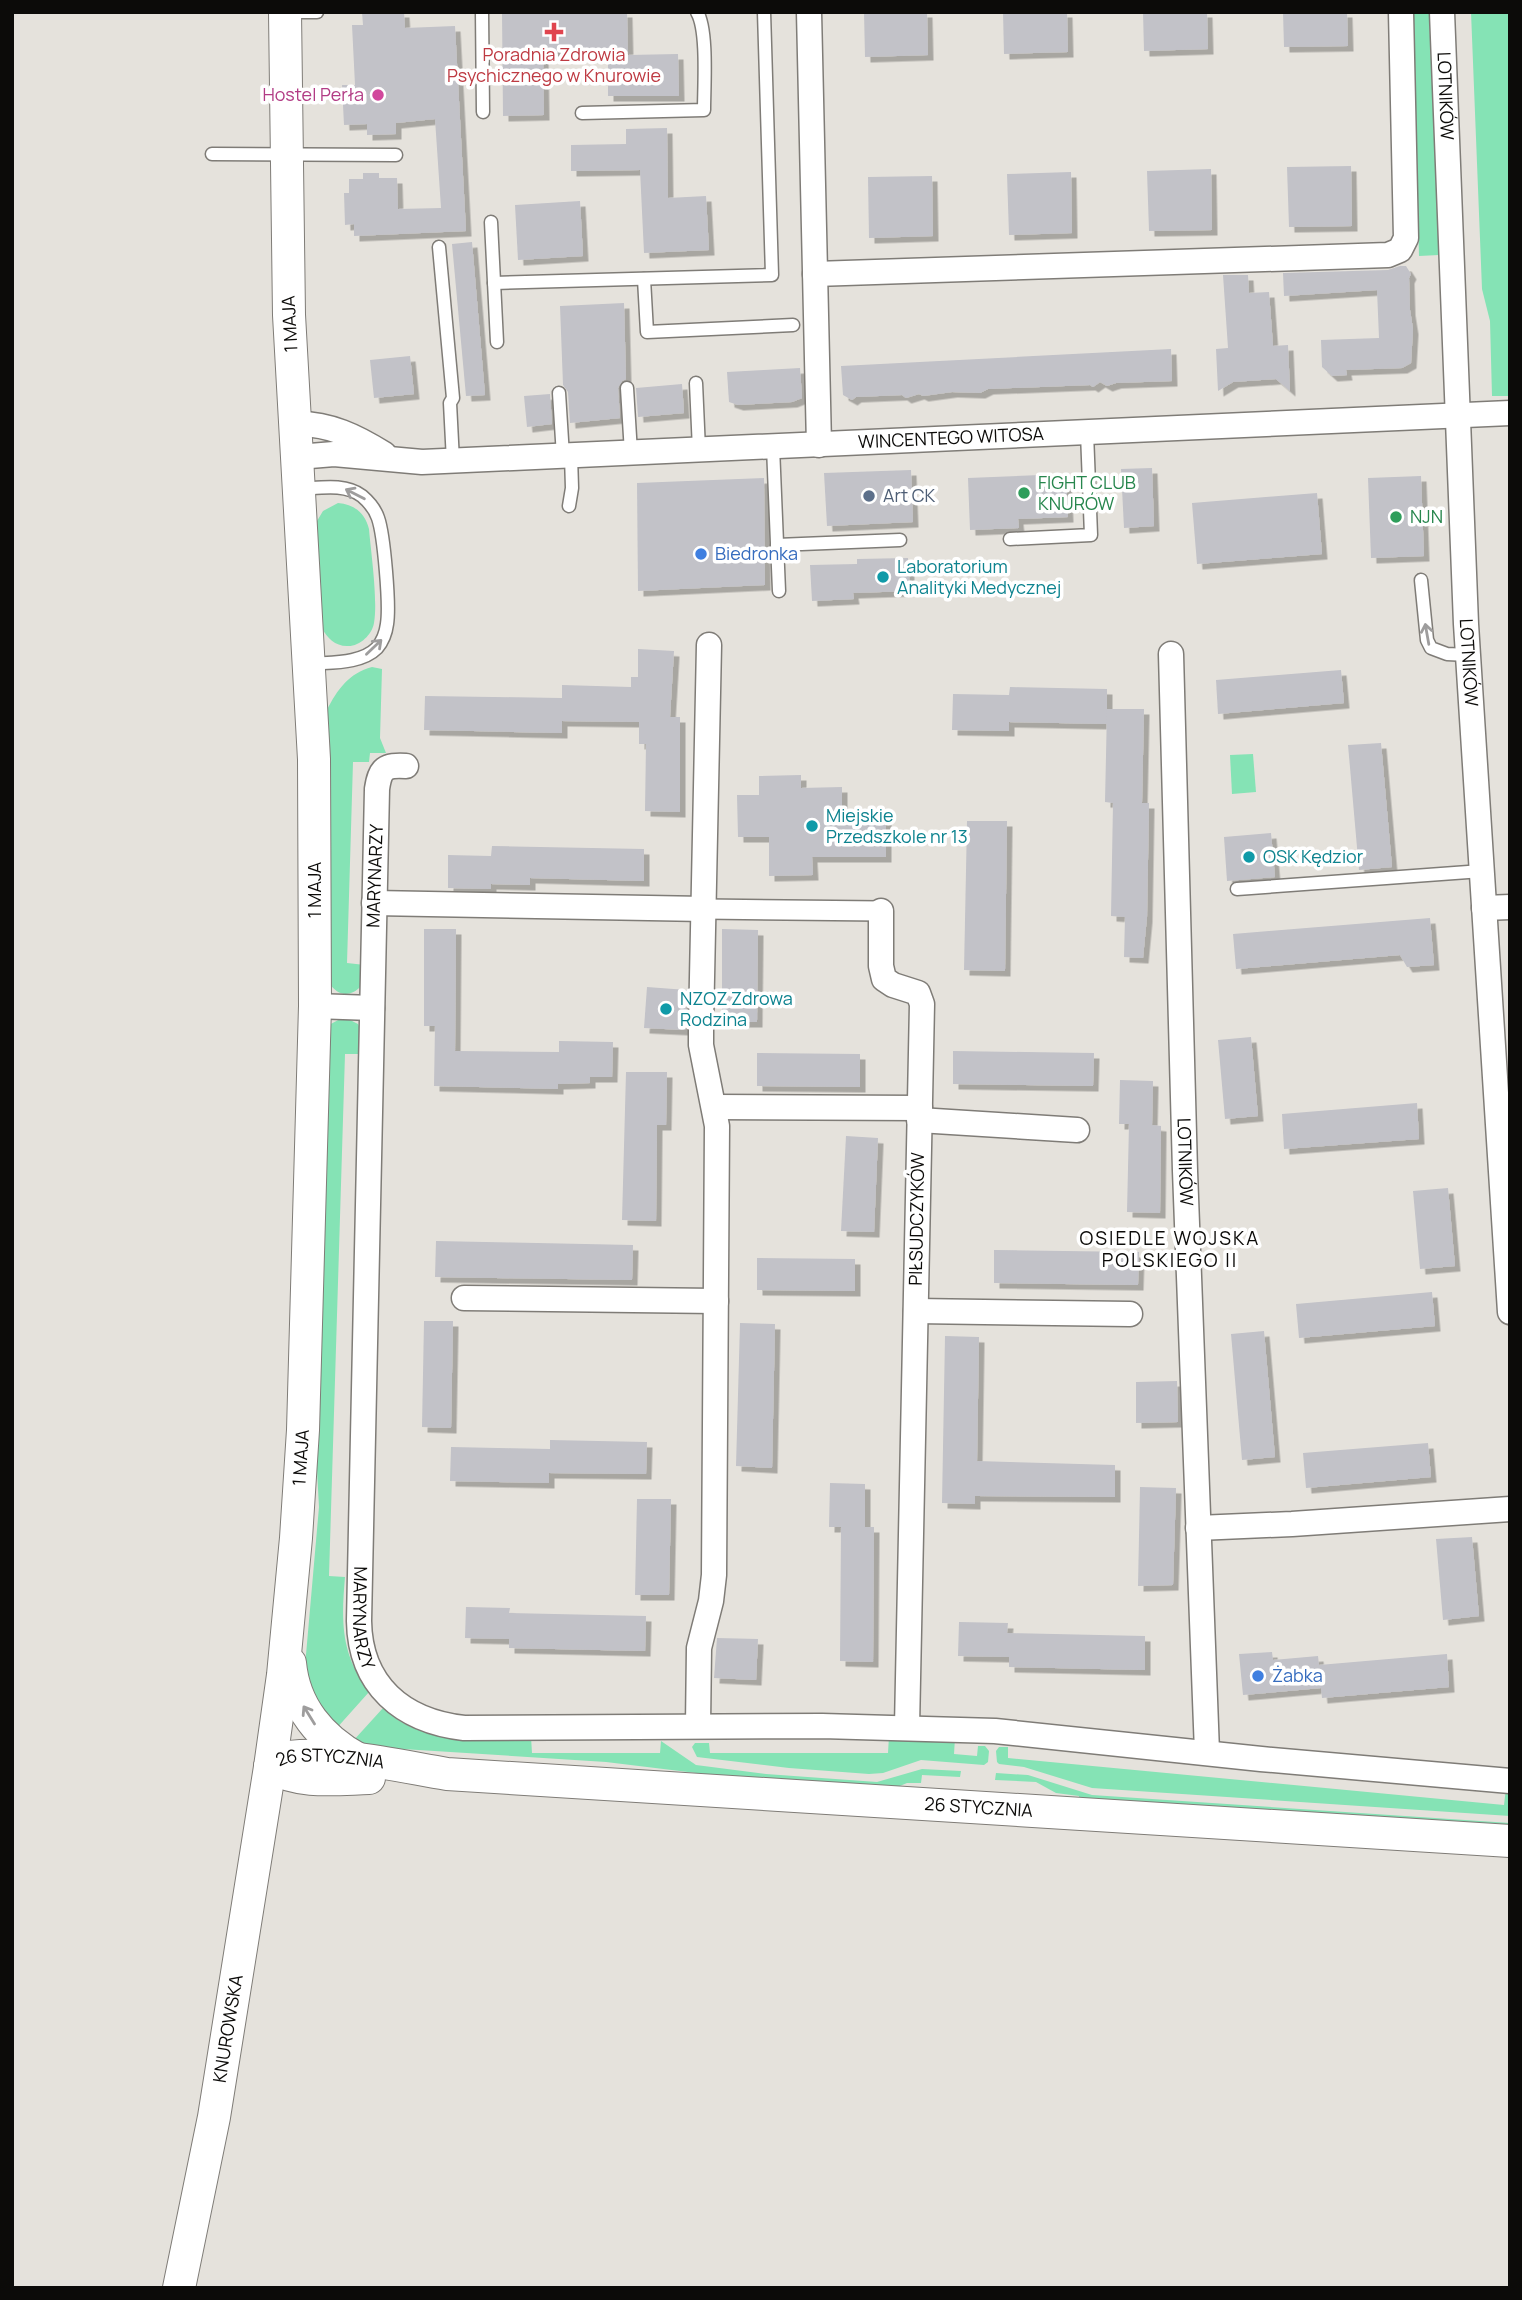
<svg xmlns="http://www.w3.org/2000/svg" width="1522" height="2300" viewBox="0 0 1522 2300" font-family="Manrope,sans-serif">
  <defs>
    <filter id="shadow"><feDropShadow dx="5.5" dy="5.5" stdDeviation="0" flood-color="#0004"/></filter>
  </defs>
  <rect width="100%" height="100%" fill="#e5e2dc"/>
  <g fill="#85e3b5">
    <path d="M1413,12H1429L1439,255L1419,256Z"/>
    <path d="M1471,12H1510V396H1492L1490,321L1482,289Z"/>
    <path d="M338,503C354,504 365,513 369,529C371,553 378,600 374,623C372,635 359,647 347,646C335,646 327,638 322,628L317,521L323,511Z"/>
    <path d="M372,667L382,669L380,738L386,753H370L369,762H353L347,963L365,965L361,986C350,998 338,996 329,983L327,710C337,690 349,673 372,667Z"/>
    <path d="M1253,754L1256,792L1232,794L1230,755Z"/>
    <path d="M346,1018L358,1024L362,1032V1054H345L329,1576L345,1577C341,1623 341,1654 369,1692L335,1730L315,1707L305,1666L319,1507L316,1452L329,1025L340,1019Z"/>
    <path d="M383,1708C424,1747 479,1738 531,1737L532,1753H660L661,1741L696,1765L766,1774L877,1782L922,1769L961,1771L960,1777L922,1775L921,1783H907L895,1788L762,1781L606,1762L371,1747L353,1741Z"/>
    <path d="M889,1736L955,1738L954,1754L977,1756L978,1746H985L989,1751L988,1762L984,1765L921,1760L883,1773L869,1774L789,1768L697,1757L692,1747L695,1743H709L710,1753H888Z"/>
    <path d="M999,1747H1008V1758L1504,1805L1506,1788L1510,1789V1816L1092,1788L1024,1767L999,1764L997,1762L996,1751Z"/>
    <path d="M996,1773L1028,1775L1092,1795L1510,1823V1831L1079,1801V1796L1056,1793L1036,1782L995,1780Z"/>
  </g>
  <g fill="#c2c2c8" filter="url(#shadow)">
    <path d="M362,12H404L405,28L455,26L466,231L354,236V224L345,225L344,193H349V179H363V173H379V178H397L398,209L441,208L435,119L396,123V134L367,135V124L344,125L342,85H355L352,25H363Z"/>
    <path d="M502,12H627L628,55L678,54L679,96H608V51H543L544,115L503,116Z"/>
    <path d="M864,12H927L928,55L865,57Z"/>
    <path d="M1003,12H1067L1068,52L1004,54Z"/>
    <path d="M1143,12H1207L1208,49L1144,51Z"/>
    <path d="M1283,12H1347L1348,46L1284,47Z"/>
    <path d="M667,128L668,198L706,196L709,250L644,253L640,170L571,171V145L626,144V129Z"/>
    <path d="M1351,166L1352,226L1289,227L1287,167Z"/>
    <path d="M1211,169L1212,230L1149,231L1147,171Z"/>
    <path d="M1071,172L1072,233L1009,235L1007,174Z"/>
    <path d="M932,176L933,236L869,238L868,177Z"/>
    <path d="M580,201L583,256L518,260L515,205Z"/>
    <path d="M472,242L485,395L466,396L452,244Z"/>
    <path d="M1400,266H1406L1411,274L1409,278L1410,310L1413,329L1411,363L1402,368L1346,370L1347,375L1332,376L1322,367L1321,340L1379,338L1377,290L1284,296L1283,273L1388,270Z"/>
    <path d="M1223,275H1248L1249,293L1269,292L1273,346L1288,345L1290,391L1276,379L1233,382L1218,391L1216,349L1228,348Z"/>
    <path d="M624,303L626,379L622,381L618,388L620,418L570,423L568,392L563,385L560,306Z"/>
    <path d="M1171,349L1172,381L1116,383L1107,386L1100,382L1093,387L1090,385L988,389L980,393L952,392L923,396L919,394L906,398L902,395L856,397L852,400L843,395L841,366Z"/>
    <path d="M410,356L414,394L374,398L370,360Z"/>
    <path d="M800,368L802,398L792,402L738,405L729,402L727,372Z"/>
    <path d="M682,384L684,413L638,417L636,388Z"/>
    <path d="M550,394L552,424L527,427L524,396Z"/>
    <path d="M1152,468L1154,526L1124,528L1121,469Z"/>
    <path d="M911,470L913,522L827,526L824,473Z"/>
    <path d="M1066,474L1068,517L1018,519L1019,528L970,530L968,478Z"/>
    <path d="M1421,476L1424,556L1371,558L1368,478Z"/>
    <path d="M764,478L765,585L638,591L637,483Z"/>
    <path d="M1317,493L1322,554L1197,564L1192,503Z"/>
    <path d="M908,558L910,591L853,593L854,599L812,601L810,565L857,564V559Z"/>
    <path d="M638,649L674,651L670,717H680V812L645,811L646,744H639V722L562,721V733L424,730L425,696L562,698V685L631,687V677H638Z"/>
    <path d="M1341,670L1344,703L1218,714L1216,680Z"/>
    <path d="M1010,687L1107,689V724L1009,722V731L952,730L953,694L1009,695Z"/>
    <path d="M1107,709H1144L1142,803H1149L1147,917L1143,958L1124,957L1125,917L1111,916L1113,803L1105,802Z"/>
    <path d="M1381,743L1392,867L1359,870L1348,745Z"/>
    <path d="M801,775V788L842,787V816H886V857H812L813,875L769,876V837H738L737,795H759V776Z"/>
    <path d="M967,821H1007L1005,971L964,970Z"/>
    <path d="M1271,833L1275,877L1227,881L1224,837Z"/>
    <path d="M492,846L644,849V881L530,878V885L491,884V889L448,888V855L491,856Z"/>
    <path d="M1430,918L1434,965L1407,967L1400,955L1236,969L1233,934Z"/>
    <path d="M424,929H456L455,1051L559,1052V1041L613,1042L612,1077H590V1083L558,1084V1089L434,1086L435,1026H424Z"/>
    <path d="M722,929L758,930L757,1022H722Z"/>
    <path d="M647,987L687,990L685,1030L644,1028Z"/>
    <path d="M1251,1037L1258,1116L1225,1119L1218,1040Z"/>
    <path d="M953,1051L1094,1053L1093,1086L953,1084Z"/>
    <path d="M757,1053L860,1054V1087L757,1086Z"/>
    <path d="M626,1072H667L666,1125H657L656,1221L622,1220Z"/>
    <path d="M1120,1080L1153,1081L1152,1125L1161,1126L1160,1213L1127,1212L1129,1124H1119Z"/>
    <path d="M1417,1103L1419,1139L1284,1149L1282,1114Z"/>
    <path d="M846,1136L878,1138L874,1232L841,1231Z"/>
    <path d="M1448,1188L1455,1266L1420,1269L1413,1191Z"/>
    <path d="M436,1241L633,1245L632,1280L435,1277Z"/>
    <path d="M994,1250L1139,1252L1138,1285L994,1283Z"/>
    <path d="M757,1258L855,1259V1291L757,1290Z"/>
    <path d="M1432,1292L1435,1326L1299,1338L1296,1304Z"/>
    <path d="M424,1321H453L451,1428L422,1427Z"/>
    <path d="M740,1323L775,1324L772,1468L736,1466Z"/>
    <path d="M1264,1331L1275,1457L1242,1460L1231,1334Z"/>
    <path d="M945,1336L979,1337L977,1461L1115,1465V1497L975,1496V1504L942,1503Z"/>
    <path d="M1177,1381L1178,1422L1136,1423V1382Z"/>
    <path d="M550,1440L647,1442L646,1474L549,1473V1483L450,1481L451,1447L550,1449Z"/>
    <path d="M1428,1443L1431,1477L1306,1488L1303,1453Z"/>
    <path d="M830,1483L865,1484V1527H874L873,1662L840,1661L841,1527H829Z"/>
    <path d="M1140,1487L1176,1488L1173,1585L1138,1586Z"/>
    <path d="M637,1499H671L669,1595H635Z"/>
    <path d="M1472,1537L1479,1616L1443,1620L1436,1539Z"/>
    <path d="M466,1607L510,1608L509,1613L646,1616L645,1651L509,1648V1639L465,1638Z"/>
    <path d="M959,1622L1008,1623L1007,1633L1145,1636V1670L1009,1667V1657L958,1656Z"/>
    <path d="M717,1638L758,1639L756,1680L714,1678Z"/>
    <path d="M1272,1652L1273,1660L1318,1656L1319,1665L1447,1654L1449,1687L1322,1698L1321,1688L1243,1695L1239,1654Z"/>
  </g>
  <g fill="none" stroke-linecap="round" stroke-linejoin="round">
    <g stroke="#7f7c77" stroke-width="15">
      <g id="service">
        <path d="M290,12H317"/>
        <path d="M482,12L483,112"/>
        <path d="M582,113L704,110C704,87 708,30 697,12"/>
        <path d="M212,154L396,155"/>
        <path d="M491,222L497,342"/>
        <path d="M439,247L453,398L450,403L453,461"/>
        <path d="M644,279L647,332L793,325"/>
        <path d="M494,283L772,275L764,12"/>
        <path d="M696,383L699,450"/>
        <path d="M627,388L631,453"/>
        <path d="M559,393L563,456"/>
        <path d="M773,447L779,591"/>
        <path d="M300,489C320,488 345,483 362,496C369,502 375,509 378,518C384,535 390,605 387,624C386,632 382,642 377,648C361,664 331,662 310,664"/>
        <path d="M569,506L572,488L571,456"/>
        <path d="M1010,539L1091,535L1087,433"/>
        <path d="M777,545L900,540"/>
        <path d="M1421,580L1427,640L1431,648L1447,654L1468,655"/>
        <path d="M1237,889L1482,871"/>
      </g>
    </g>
    <g stroke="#7f7c77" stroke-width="22">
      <path id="pedestrian" d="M705,909L881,911"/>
    </g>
    <g stroke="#7f7c77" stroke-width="27">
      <g id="minor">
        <path d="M809,12L819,445"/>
        <path id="s1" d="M1442,12L1466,624L1510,1312"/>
        <path d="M815,274L1388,255L1400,250L1406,238L1401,12"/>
        <path d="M296,424C329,423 357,437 384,454"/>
        <path id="s2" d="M298,457L334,454L422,462L1510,413"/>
        <path id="s3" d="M1171,654L1185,1171L1207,1752"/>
        <path id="s4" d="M406,766C385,765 380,768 377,789L359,1621C360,1685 402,1721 464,1728L822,1726L995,1731L1261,1759L1510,1781"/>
        <path d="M374,903L705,909"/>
        <path d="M1484,908L1510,907"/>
        <path d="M881,911V966L884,979L893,985L918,993L922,1004L907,1727"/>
        <path d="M315,1006L372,1008"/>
        <path d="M715,1107L920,1108"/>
        <path d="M919,1120L1077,1130"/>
        <path d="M464,1298L716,1301"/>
        <path d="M916,1311L1130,1314"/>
        <path d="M1198,1528L1292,1524L1510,1509"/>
        <path d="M698,1725L699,1648L711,1601L714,1575L717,1126L701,1045V1025L709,645"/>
      </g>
    </g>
    <g stroke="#7f7c77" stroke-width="34">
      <g id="tertiary">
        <path d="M290,1663C294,1707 321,1739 358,1759"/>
        <path id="s5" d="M270,1767C276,1762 281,1758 289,1757C337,1751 399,1766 447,1774L1510,1841"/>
        <path d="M270,1767C301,1784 335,1779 369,1778"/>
        <path id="s6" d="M179,2288L214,2117L270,1767L283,1675L296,1538L303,1430L315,1006L314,759L289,315L285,12"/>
      </g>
    </g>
    <use href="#service" stroke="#fff" stroke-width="12"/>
    <use href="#pedestrian" stroke="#fff" stroke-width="19"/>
    <use href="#minor" stroke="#fff" stroke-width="24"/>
    <use href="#tertiary" stroke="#fff" stroke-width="32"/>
  </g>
  <defs><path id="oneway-shaft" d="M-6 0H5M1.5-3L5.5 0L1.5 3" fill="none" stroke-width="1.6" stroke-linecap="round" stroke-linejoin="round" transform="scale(1.75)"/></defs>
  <g stroke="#9e9d9d">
    <use href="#oneway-shaft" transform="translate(355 494) rotate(-153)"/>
    <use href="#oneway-shaft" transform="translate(1427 634) rotate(-100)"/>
    <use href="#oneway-shaft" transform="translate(374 647) rotate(-44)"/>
    <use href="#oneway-shaft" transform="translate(309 1715) rotate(-122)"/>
  </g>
  <path fill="#e0444e" stroke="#fff" stroke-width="2.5" d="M550.5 21.5h7v7h7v7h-7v7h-7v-7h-7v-7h7z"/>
  <circle fill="#d1479c" stroke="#fff" stroke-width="2.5" cx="378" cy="95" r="7"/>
  <g fill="#2e9e5b" stroke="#fff" stroke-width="2.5">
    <circle cx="1024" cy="493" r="7"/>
    <circle cx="1396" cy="517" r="7"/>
  </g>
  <circle fill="#5c6f8a" stroke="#fff" stroke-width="2.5" cx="869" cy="496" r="7"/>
  <g fill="#3f7fe0" stroke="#fff" stroke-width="2.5">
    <circle cx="701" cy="554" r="7"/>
    <circle cx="1258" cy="1676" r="7"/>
  </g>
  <g fill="#0f9aa8" stroke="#fff" stroke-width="2.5">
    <circle cx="883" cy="577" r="7"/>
    <circle cx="812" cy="826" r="7"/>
    <circle cx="1249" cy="857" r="7"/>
    <circle cx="666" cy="1009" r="7"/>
  </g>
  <g text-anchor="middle" stroke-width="7" stroke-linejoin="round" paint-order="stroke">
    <g font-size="18" fill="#be3a42" stroke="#fff">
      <text x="554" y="61">Poradnia Zdrowia<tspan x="554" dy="21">Psychicznego w Knurowie</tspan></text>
    </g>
    <g font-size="18" fill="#b23c85" stroke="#fff" text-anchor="end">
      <text x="364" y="101">Hostel Perła</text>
    </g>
    <g font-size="18" fill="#0c0b09" stroke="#fff">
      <text dy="6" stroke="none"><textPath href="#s1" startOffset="84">LOTNIKÓW</textPath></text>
      <text transform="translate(290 324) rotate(-93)" y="6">1 MAJA</text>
      <text dy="6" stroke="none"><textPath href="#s2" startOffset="654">WINCENTEGO WITOSA</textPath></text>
      <text dy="6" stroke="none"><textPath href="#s1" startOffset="651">LOTNIKÓW</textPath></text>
      <text transform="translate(375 876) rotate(-88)" y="6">MARYNARZY</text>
      <text transform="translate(315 890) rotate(-90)" y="6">1 MAJA</text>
      <text dy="6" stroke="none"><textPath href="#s3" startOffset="508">LOTNIKÓW</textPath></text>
      <text transform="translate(917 1219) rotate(-89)" y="6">PIŁSUDCZYKÓW</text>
      <text dy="6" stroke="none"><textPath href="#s6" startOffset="840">1 MAJA</textPath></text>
      <text dy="6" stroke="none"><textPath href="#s4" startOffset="873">MARYNARZY</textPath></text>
      <text dy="6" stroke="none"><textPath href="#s5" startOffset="63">26 STYCZNIA</textPath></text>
      <text dy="6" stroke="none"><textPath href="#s5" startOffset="714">26 STYCZNIA</textPath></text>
      <text dy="6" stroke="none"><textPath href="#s6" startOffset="264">KNUROWSKA</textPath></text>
    </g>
    <g font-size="18" fill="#27864d" stroke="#fff" text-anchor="start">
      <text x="1038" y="489">FIGHT CLUB<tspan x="1038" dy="21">KNURÓW</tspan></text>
      <text x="1410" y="523">NJN</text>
    </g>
    <g font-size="18" fill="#4e5e75" stroke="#fff" text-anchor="start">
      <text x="883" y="502">Art CK</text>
    </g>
    <g font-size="18" fill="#366cbe" stroke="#fff" text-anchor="start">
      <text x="715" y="560">Biedronka</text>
      <text x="1272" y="1682">Żabka</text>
    </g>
    <g font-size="18" fill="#0d838f" stroke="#fff" text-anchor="start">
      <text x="897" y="573">Laboratorium<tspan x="897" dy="21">Analityki Medycznej</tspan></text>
      <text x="826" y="822">Miejskie<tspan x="826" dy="21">Przedszkole nr 13</tspan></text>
      <text x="1263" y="863">OSK Kędzior</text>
      <text x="680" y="1005">NZOZ Zdrowa<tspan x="680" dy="21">Rodzina</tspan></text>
    </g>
    <g font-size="19" letter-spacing="2" fill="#0c0b09" stroke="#fff">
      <text x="1170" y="1245">OSIEDLE WOJSKA<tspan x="1170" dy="22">POLSKIEGO II</tspan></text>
    </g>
  </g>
  <rect width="1522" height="2300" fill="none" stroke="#0c0b09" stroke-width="28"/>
</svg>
